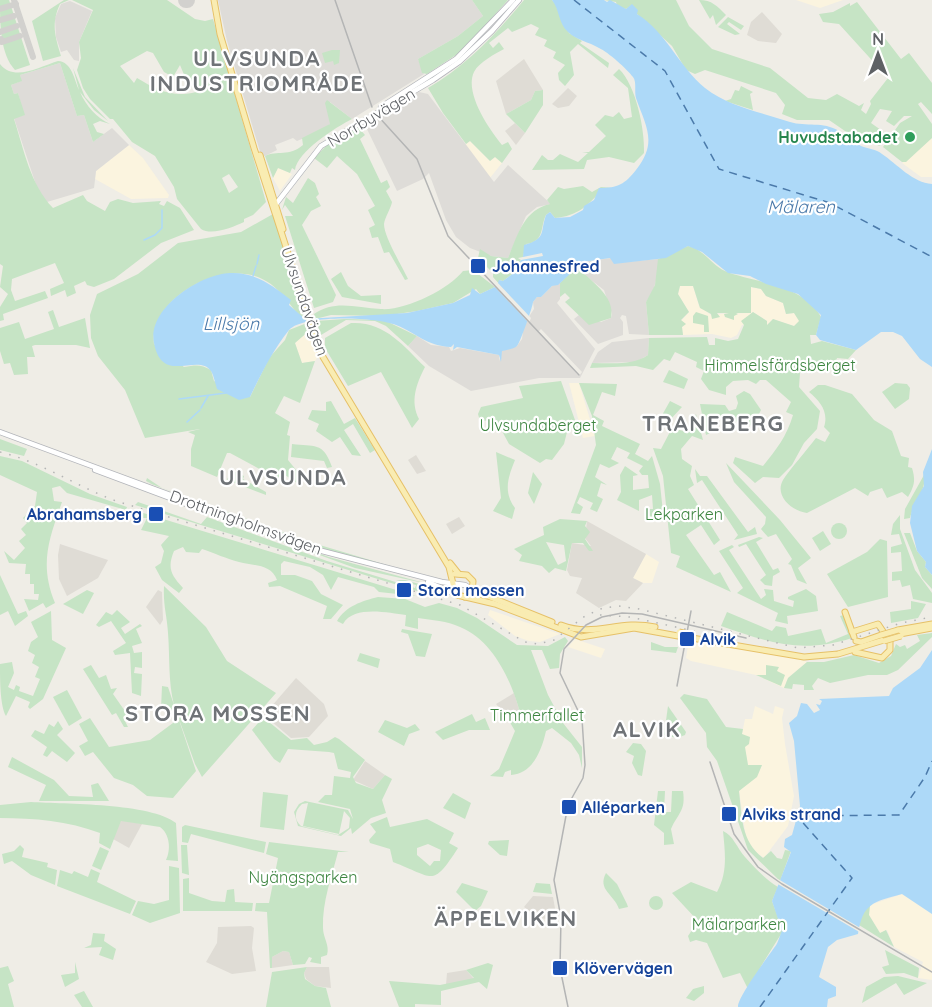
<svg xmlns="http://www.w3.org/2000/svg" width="932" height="1007" viewBox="0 0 932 1007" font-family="Quicksand,sans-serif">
  <rect width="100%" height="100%" fill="#efede6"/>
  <g fill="#fbf4df">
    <path d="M796,0H843L820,8Z"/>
    <path d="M932,138V177H921L902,163Z"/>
    <path d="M470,141L490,161L495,157L502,163L490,178L465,145Z"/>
    <path d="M129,145L143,158L169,195L168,198L131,199L95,179L96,171Z"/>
    <path d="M278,168L292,174L280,191L273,178Z"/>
    <path d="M684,284L693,286L699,306L715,318L719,315L713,314L750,313L751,287L761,289L766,296L783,303L786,314L794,313L800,321L794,326L773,319L767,325V321L753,312L742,322L744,325H742L737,335L731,338L712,334L683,335L681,321L689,312L678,294L680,286Z"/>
    <path d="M310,330L319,355L315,361L302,363L295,343Z"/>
    <path d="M569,383H579L595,436L583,438Z"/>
    <path d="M646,554L659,562L652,583H643L633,578Z"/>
    <path d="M490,610L560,634L540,642L529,641L515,636L488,615Z"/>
    <path d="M575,639L605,649L601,658L568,647Z"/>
    <path d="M689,640L796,658L807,662L788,678L784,688L756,675L691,661L686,658Z"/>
    <path d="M755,706L773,714L775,706L784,709L782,718L785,744L794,796L788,826L764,858L753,850L746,838L739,791L757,776L762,765H748L742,734L745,719H752Z"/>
    <path d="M902,894L932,914V980L918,978L923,962L894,947L887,930L880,933L869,915L870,905Z"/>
  </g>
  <g fill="#dedcd8" fill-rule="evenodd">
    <path d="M218,0H472L483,16L458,36L418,59L424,74L352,119L330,102V124L325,129L297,141L293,138L275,145L277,150L265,156L261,155L227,41Z"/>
    <path d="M70,1L92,11L79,42V61L74,60L67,50L61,52L56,37L55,18L61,4Z"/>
    <path d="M60,63L77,116L84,115L93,142L112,128L129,145L96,171L94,188L47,202L37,188L14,118L24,115L18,93L14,94L11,85L21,81L20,75Z"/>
    <path d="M419,92L428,94L494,182L508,165L551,204L537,207L526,216L508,258L491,256L470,248L456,237L446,220L429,173L423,179L397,191L366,127L367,121Z"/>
    <path d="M611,258L615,263L658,259V274L653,291L646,302L649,335L629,334L626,316L622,315L620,318L623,322V335L598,344L574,319L579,315L601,322L611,318L612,314L604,290L586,276L578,266L583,262Z"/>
    <path d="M560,283V299L557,303L595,349L580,378H539L471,391L429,366L408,346L417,336L431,345L449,347L451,351L460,348L499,355V361L502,351L517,346L522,339L524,324L534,309L533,302L537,297H541L552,286ZM541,329L582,372L579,376L538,332Z"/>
    <path d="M649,338L648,355L636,362L592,363L598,352L612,342Z"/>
  </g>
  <g fill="#dfdcd5">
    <path d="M762,12L782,34L776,43L758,41L747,35L751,22Z"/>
    <path d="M524,59L543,90L535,91L531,100L506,114L496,81Z"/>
    <path d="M568,88L577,96L569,106L558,108L552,104Z"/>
    <path d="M515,123L525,133L516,145L505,131Z"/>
    <path d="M416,455L426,471L417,474L408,460Z"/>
    <path d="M459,517L465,526L452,534L446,524Z"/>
    <path d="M587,521L646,554L633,578L643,583L626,601L616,600L599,608L576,593L582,578L570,576L567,570L572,543L591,546L585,538Z"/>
    <path d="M60,544L108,560L98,578L67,596L59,579L58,555Z"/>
    <path d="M158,590L162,592L163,620L160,625L146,607Z"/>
    <path d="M296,678L324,704L328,716L309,737L291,738L264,715Z"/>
    <path d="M514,693L519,709L508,719L496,704Z"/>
    <path d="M365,761L385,775L373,789L353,780Z"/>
    <path d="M121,820L142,824L129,848L113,839Z"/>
    <path d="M533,896L553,897L557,920L539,918L524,907Z"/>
    <path d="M251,926L254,928L252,948L256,971L232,974L206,962L217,943L218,927Z"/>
    <path d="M283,951L289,952L293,965L272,968V957Z"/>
    <path d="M307,967H329L331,988L315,986L306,979L304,973Z"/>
    <path d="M466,970L475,980L446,985L447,973Z"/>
  </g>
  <g fill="#c6e4c5" fill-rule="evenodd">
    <path d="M0,0H9L30,65L15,70C0,54 0,24 0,0Z"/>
    <path d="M64,0H69L60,4C51,23 55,36 61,56L43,61L32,21Z"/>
    <path d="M72,0H167L195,19L205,21L213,19L266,202L253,215L244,219V222C233,227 212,236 201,229L177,199L174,187L155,156L132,142L113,119H110L90,99L83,88L77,70L81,58L79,42L93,10ZM147,51L153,53L164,72L173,77L180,65L187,82L196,92C173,98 157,90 137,78L134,83L120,66ZM229,174L238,187L229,193L222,178Z"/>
    <path d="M472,0H508L462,51L427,74L422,73L418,59L458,36L483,16Z"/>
    <path d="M524,0H552L559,8L569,33L582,41L580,43L609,63L608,68L578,44L570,52L574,75L565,86L559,80L558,73L565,65L553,58L556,52L544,46L547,40L535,35L539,28L531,24L512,32L508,28L489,43L493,48L499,42L504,49C495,54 479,62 474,72C464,93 489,129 502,145L508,142L512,149L502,163L495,157L490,161L470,141L466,144L443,113L428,88C466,66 496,34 524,0Z"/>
    <path d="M604,0H676L689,26L712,49L770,68L808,98L826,100L837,94L859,106L864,103L861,110L866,114L871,104L870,101L888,78L839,24L823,22L819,14L833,12L850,3V6L857,2L901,59L909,53L932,83V114L921,102L918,104L932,124V138L906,162H902L883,147L900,123L912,116H904L894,126L886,121L892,111L880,109L871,123L888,135L880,146L858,140L829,120H797L782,114L785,105L776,93L705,70L695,74L686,70L672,46L637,14L632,5L626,9L617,6L616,2Z"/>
    <path d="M699,0C712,0 717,6 726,15L716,25L713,15L710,19Z"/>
    <path d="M728,17L744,26L741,30L729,22L727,24L740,34L735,35L718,27Z"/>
    <path d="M332,50H340L339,63L334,65L333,61L325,63L322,53Z"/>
    <path d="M58,61C72,62 74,79 79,90L73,68L85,97L108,121L94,110L80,92C86,106 97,118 110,124L100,121L93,124L97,132L104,134L93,142L84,115L77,116L60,63L20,75L22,81L11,85L14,94L18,93L25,115L14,119C24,150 30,184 53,208L83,195L87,201L105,211L110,202L118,199L133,203L161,201L159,204L164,206L167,201L180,208L194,230L161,243L114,279L94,287L87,285L85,281L74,286L76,293L67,297L65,290L51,296L50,289L64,283L55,263L12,279L11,290L15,301L45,291L48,298L3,314L4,320L0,321V307L8,294L0,287L3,266L0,264V64C14,82 39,67 58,61Z"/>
    <path d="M619,69C636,85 645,130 644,153L634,163L609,157L587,160L584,169L532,170L542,155L548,160H553L560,154L578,162L588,153L582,152H589L606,136L595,125L605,115L613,117L619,112L624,119L632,117L628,88L613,75Z"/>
    <path d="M741,86L753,92L750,94L753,110L725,101L731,99L735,90L739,91Z"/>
    <path d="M543,90V105L525,133L506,114L531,100L535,91Z"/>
    <path d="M327,100L352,119C336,127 297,152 295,170L292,168L290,173L278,168L273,178L265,156C277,150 289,157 303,145L302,138L330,124L325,103Z"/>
    <path d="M357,126L365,135L360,139L381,183L387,180L390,187L386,191L392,202C391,208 385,217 384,224C384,237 402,266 408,279L405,280L389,252L384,253L378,237L372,238L369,228L375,225L368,210L375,206L357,174L337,156L327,168L314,158L329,143Z"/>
    <path d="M308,178L315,183L319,194L316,197L321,206L311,211L302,225L336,295L333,302L314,308L285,216H293L285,205L282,210L286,197L293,203Z"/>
    <path d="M583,186L592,192L601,187L612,188H603C589,205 578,216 555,218L550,212L546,215C540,227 545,242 526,244L523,257L518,258L521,260L515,272L503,281L499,280V284L493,277V273L478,258L480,249L491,256L508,258C518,234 524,210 550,204L547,200L558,187L564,189Z"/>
    <path d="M273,214L306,317L301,318C291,306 279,288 266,281C227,256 149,297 154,344L184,367C195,365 201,364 211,370L214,381L250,397L269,358L285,340L289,330L307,323L310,330L295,343L302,363L315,361L300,403L284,396L275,413L290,422L287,435L290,436L288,460L301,476L297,483L285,475L280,480L230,453H227L217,477L191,466V449L195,435L188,432L200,429L145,438L125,390L98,356L91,338L90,315L97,294L138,274L178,243L241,232Z"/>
    <path d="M688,246C704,249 711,265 725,271C754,283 804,284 821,317L816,335H810L811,344L822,341L856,350L848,359L837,358L834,369L810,367L800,373L799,387L820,411L817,429L804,443L792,465L779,478L763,477L755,483L733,463L735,457L763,466C776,450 787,436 793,415L786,412L791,402L766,380H760L756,384L748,380L733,381L726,387V395L709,390L701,379L704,371L696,367L697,362L675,352L670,361L664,359L653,370L636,366L590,368L592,363C611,363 632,366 648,355L649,338L707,337L709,345H715V338L728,341L738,339L744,325L741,321L753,312L767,321V325L773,319L794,326L799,321L794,313L786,314L783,303L766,296L761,289L751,287V313H736L738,314L734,316V320L725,317L724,314L729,313H717L720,317L712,319L711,314L700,308L693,286H680L678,294L689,312L681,320L686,324L682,327L683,335H649L646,302L655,285L658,259Z"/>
    <path d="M577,266C589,281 616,295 611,318L589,325L565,302L570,298L565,293L560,297V283Z"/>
    <path d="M473,270L495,287L480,294L476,289L453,303L417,311L384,316L331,315L315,319L314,314C335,299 357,308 381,309C405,311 449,289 463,271Z"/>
    <path d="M341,272L348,286L361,296L381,295V304L342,297L331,279Z"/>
    <path d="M53,310L59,327L85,318L90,348L76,345H35L32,346L35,357H27L28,374L14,375L10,363L4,364L0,351V328L19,322L25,339L54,329L48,312Z"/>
    <path d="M696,312L708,316L709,332H704V325L693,323V316Z"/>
    <path d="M344,319L384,320L417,336L408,346L386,326L375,321L346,320L321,335L316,321Z"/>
    <path d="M351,323C384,321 403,345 425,367C416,384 410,402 419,419L412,428L381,372L348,386L325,348V338Z"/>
    <path d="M669,370L688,379L684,389L663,382Z"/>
    <path d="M561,381L580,434L571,428L567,432L564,444L552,460L546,459L540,463L509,444L496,420L480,421L478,414L481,407L523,398L519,386Z"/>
    <path d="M579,383L617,384L615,396L602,392L593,415L604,421L602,426L640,444L635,454L648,461L652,456L660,484L664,522L645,514L647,509H653L652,495L639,500V511L617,500L621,492L620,475L625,466L638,475L633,476V490L649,488L648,475H642L639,471L643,466L627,458L630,453L617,447L611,459L619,463L609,468L600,464L595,477L607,485L601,483L597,496L603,499L597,512L590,509L593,503L580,497L577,503L583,507L580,514L571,513L596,445L592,416Z"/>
    <path d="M895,383L907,384L910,388L909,399L895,409L882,392Z"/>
    <path d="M818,385H825L852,394L874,420L892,431L901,456L909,458L908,467L912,468C916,481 914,486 908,497L902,492L887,498L882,488L870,492L868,496L855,488L807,513C792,511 774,496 783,480C790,469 807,450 816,438L825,442L830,433L824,427C829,412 820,401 809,392Z"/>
    <path d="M744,391L750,394L761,410L753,426L717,416L711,420L710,428L714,431L706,435L700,404L725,405L729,411L736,409L738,403L736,396Z"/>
    <path d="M331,401L344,424L355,418L375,450L370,453L353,424L344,430L361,456L352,455L340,437L332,442L316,431L319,424L308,419L312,410L326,411V402Z"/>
    <path d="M670,401L682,407L669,421L661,417Z"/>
    <path d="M696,414L703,440L692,436L681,449L682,459L692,466L690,476L694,485L688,489L720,540L714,545L701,525L686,535L714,575L720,572L731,592L676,567L680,556L671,553L663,476L653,448L661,449L672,428L687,432Z"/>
    <path d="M0,439L27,449L24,456L0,450Z"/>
    <path d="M292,444C314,447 323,441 332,467L327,468L324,461L291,457Z"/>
    <path d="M496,452L515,460C508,477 503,492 515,508L512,519L493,511L501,498Z"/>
    <path d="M0,456L22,461L90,494L127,507L126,510L67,493L60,486L52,488L54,501L62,502C49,539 39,564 55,603L46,608L43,603L29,611L24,599L38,600L39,594H34V584H30V574H25L26,564L9,563L4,551L14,560L25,548L19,541L26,535L21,529L27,523L23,518L35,506L37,492L0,475Z"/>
    <path d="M726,463L780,520L811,558L798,568L807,584L797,580L791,565L788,564L792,559L776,534L768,537L761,529L765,524L766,517L734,482Z"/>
    <path d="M695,469L700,476H707L748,532L755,527L757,534L734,540L738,535L702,480L697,483Z"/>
    <path d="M231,470L244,476L243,479L266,492V495L227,480Z"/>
    <path d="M533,472L542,484L534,504L528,493Z"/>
    <path d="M924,475C927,491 913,503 910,518L904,519L905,509Z"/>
    <path d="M147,478L162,488L313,543L427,577L322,549L146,482L152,484L146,481Z"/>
    <path d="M138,502L201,524L207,517L327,561L415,588L416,585L396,580H405L441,590L433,592L442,593L437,597L135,505Z"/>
    <path d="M180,504L329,557L428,584L355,568Z"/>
    <path d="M140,512L416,596L379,592L374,587L338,577L331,590L323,575L310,567L284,561L281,564V575H295L312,581L321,594L343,605L331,619H323L327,606L280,586L269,587L268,583L277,580C271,564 254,566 239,562C227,559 214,553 202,549L199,553L186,552L183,547L174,551C167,568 171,575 183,588L179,593L162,580L155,567L161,563L164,551L161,545L169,536L141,530L147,518H142Z"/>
    <path d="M900,515V529L915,570L932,593V603L913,599L910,585L902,587L900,580L892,581V572L902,571L901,552L891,553V547L902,544L899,534L891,535L893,524Z"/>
    <path d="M560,519L587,521L585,526L590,532L585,539L593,551H589L583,543H572L566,571L555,568L549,573L542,566L519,561L522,555L514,549L544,535L543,527ZM546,542L564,545L566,561L558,565Z"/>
    <circle cx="839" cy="531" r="8"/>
    <path d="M823,531L831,544L820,551L812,538Z"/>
    <path d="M904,533H910L917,551L926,562L925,567L932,575V589L922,578Z"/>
    <path d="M759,537L763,538L756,542L773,570L778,568L780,572L773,576L772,586L765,585L760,580L766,575L746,544L739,547L738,545Z"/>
    <path d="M880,539L887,541L888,597L848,607L827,574L867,552Z"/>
    <path d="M732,545L734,547L729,550L761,599L766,595L764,589L773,590L774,601L793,607L794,601L788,599V597L806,589L816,596L818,611L787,616L788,624L775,621L778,613L737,593L743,588L719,551Z"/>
    <path d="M0,575L18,614L26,611L28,616L15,626L8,611L0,615Z"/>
    <path d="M164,586L206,627L227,661L276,693L202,777L195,764L175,708L196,771L173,798L147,796L133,785L114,778L93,752L85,756L79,746L88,741L79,724L90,718L109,747L150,740L173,723V714L161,709L162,686L168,687L174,705C168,681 170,658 168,633C167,615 163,606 164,586Z"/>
    <path d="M87,590L94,593L83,614L63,604Z"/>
    <path d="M378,597L405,599L425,607L439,603L457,608L477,618L517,645L548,646L565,637L568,641L560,654L559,668L550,669L542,650H531L548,695L563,723L582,747V768L579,755L571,743L552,728L546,731C542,749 533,774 511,775V770L505,772L503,777L490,776L499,769L515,731L508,719L519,709C510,678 492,640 460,627C447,621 432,620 418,618V629L405,626L406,615C388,613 354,605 343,624L337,621C346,606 362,601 378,597Z"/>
    <path d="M911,601L926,604L918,618L891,623L890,612L911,609Z"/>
    <path d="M117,610L130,622L121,628L125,634L140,624L142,626L136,629L142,643L132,646L134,653L142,652V668L135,667L134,673L142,674L141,696L132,693L130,653L115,655L113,651L126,643L111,621L99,627L96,625L106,612L112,615Z"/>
    <path d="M51,611L52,640L66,648L43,699L30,709L28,707L30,702L16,696L6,716C0,706 0,679 0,664L12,662L14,673L8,687L14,690L16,685L20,687L19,691L33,696L40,679L35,677L39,667L32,663L35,655L28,651L31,642L38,637L31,622Z"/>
    <path d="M727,612L772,631L776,626L786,628L788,636L821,629L826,643L848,634L840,616L844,615L852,638C802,654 770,643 721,626Z"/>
    <path d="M402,629L432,634L425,657L416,656L408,634L401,632Z"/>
    <path d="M932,633V637L898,670L887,675H868L830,683L818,678L812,686L814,690H804V685L793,684L792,689L784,688L788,678L807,662H824L854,655L879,663L891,656L896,644L900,647L905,645L907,649L920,641L917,635Z"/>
    <path d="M651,642L665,647H678L676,653L651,650Z"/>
    <path d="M360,653L380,659L378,668L357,661Z"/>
    <path d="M91,665L99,678L106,675L111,689L117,688L113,694L127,714L123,717L128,727H124L116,713L112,715L83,669Z"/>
    <path d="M766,665L779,667L777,671L785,675L781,686L756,675H766Z"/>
    <path d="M67,690L82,718L69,726L53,697Z"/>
    <path d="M684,694L707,699L726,727L743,729L742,734L750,737L749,744L745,747L748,765H762L757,777L739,791C742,817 741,841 763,858L771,851L777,858L782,859L785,850L791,851L780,881L748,850L717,761L707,747L706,733L680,698Z"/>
    <path d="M668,706L686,732L685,735L677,738L664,735Z"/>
    <path d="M472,714L476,722L485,718L490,730H469L443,740L435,732Z"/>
    <path d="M263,717L291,740L307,738L314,745L327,742L335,737L339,739L365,760L353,777L356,783L373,789L385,775L392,779L382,800L386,813L371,818L352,834L351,828L341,836L298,826L294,812L299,804L305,801L348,810L353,819L350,809L318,802L325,795H332L334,776L350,778L351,772L338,769L334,753L329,752L288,749L280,763L274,759L252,730ZM308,803L303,826L339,834L344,811L350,818L349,828L338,835L301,826C293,819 295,810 302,804Z"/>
    <path d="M385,720L407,728L415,724L420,730L409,734L404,746L378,732Z"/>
    <path d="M58,721L63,729L57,735L75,753L67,762L52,751L47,757L43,755L47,747L31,736L35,730L44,734L49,724L54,727Z"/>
    <path d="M633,743L641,744L646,751L642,776L638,775L632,763L634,756L626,752Z"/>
    <path d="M12,757L54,780L69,796L93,797L91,785L98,783L109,801H39L46,785L8,767Z"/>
    <path d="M658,791H665L664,812H671L672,791H683C686,811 678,813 671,829L674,844L664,845V833L654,825Z"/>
    <path d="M263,792L288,795L284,830L260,827Z"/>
    <path d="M453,793L471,803L465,819L443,808Z"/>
    <path d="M31,802C65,804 151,803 176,823L178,861L166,860C171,850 170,834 160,827L121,821L110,849L99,843L100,833C68,821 34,818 0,818V805Z"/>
    <path d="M387,817L390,827L427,819L454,833L449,843L458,848C432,888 435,878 393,862L390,849L370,843L369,840L376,832L370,824ZM428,844L441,850L440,861H434L430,866L417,855V848Z"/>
    <path d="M185,825L266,842L264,853L191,834L188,843L182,842V827Z"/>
    <path d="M723,831C733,835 737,848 745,857C755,868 765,879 778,887L772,901L783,931C771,950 759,969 748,989L740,973L723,978L707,943L696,940L690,942L688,936L698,921L672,893L691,882L717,892C728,872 725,853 723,831Z"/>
    <path d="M509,840L507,856L500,855L488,844L489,841Z"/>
    <path d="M269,842L349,852H338C332,876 322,902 323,928C323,938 330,945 327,955L321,957V964L310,962L312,958L309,957L305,964L293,965L289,952L283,951L272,957V968H270L267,912L255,911L256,903H269L278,858L266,854Z"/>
    <path d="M20,845L24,849L22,857L48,863L47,867L57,870L55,885L31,875L12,861L4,864L2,854L14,851Z"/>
    <path d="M181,845H187L189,875L182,873Z"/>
    <path d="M100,847L109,851L101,870L92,866Z"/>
    <path d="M169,866L179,868L180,913L150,923L132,915L138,901L154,904L169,900Z"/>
    <path d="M91,869L100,873L97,882L136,901L130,914L57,886L60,870L72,874L74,871L88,877Z"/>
    <path d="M606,873L617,884L627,904L628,907L619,909C614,894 597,890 606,873Z"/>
    <path d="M189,878V893L212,901L225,902L227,890L234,889L235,902L253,903L252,911H183V879Z"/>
    <path d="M462,883L488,891L481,906L475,911L456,892Z"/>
    <path d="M536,883L550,884L552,894L533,892Z"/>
    <circle cx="656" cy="903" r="7"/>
    <path d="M870,905L869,915L880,933L886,930L894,947L859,925L862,912Z"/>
    <path d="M93,933L105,934L104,941L116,949L113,960L99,955L102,947L84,948L91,945Z"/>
    <path d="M885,950L919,968L918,978L904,973L886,974L882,967L889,965Z"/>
    <path d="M75,962L79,979L65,987L61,975L75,973Z"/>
    <path d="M488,963L493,965L487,989L479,982L441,991V1005L415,1004V1007H399L389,981L440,985L474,978L466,970Z"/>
    <path d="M8,966L14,981L8,984L14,1007H0V968Z"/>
    <path d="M307,967L304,973L305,979L315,986L326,988L331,1007H266L272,972Z"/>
    <path d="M898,976L927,983L904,995L896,983L862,1003L866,987L884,977Z"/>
    <path d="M704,986V993L694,1001L686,998L693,989Z"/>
    <path d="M84,991L93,1007H82L74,995Z"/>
  </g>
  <g fill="#add9f8">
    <path d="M552,0H604L607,2L610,0L626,9L632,4L638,10L637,14C666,32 680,68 705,88C729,107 761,112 790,122C806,127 823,121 839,131C846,135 853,142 861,146C868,149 876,149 882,154C897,164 913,183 932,184V367L920,359L902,336L893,332H881L856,350L820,340L816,335L821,315L798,294L766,284L750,276L728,273L702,252L688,246L666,258L614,264L610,258L583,262L558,285L552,286L541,297H537L533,302C533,306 520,343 517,346C514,349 506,350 502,351L501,362L499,355L457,347L453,350L454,344L451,347C426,346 417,333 396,325C377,317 303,314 289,330C273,350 261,374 250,397L239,400L217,389C215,383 214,376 211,371C198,352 162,386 154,343C147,308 201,274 230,273C255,272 272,285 291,300L289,305L305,319L407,313L453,303L470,295L472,288L480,294L497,286L499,280L503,281L515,272L521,260L543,256L542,253L523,257L524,245C547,239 540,231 546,215L550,212L555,218L570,217L583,210L584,206L594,200L599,188C618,188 625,184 636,170C658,142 646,127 636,98C634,91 637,82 633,77C627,69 608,52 599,48C589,42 576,40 568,32C558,23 560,10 552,0Z"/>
    <path d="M932,449V575L925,567L926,562L917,551L910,523L912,506L924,486L923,472Z"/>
    <path d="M932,650V914L902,894C873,902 863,903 858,934L837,940L828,947L819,977L836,987V996L828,999L827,1007H738C737,998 767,958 774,948C778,944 779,937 782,931L772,901L791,852L784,847L785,839L792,835L800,806L794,741L789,723L797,716L801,703L807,704L814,713L820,710L816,704L820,705L822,701L819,699L889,696L893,688L920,668Z"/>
  </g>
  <g fill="#efede6">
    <path d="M496,281L531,318L529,323L492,284Z"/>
    <path d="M778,879L862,929L861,933L776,883Z"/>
  </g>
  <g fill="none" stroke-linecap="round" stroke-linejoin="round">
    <g stroke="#add9f8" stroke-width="1.5">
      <path d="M144,240L155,235L162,228V210"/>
      <path d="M257,264L259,255"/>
      <path d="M253,276L256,266"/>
      <path d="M179,399L226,393"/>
      <path d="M201,408L208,396"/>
      <path d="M187,422L200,410"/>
    </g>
    <g stroke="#4b7aaa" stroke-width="1.5" stroke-dasharray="8 6" stroke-linecap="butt">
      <path d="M574,0L665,71L719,169L830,203L932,257"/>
      <path d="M760,1007L852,878L797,816L899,815L925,777L932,761"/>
    </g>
    <g stroke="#d2d1ce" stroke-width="6">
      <path d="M14,0L33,57"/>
      <path d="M0,9L16,4"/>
      <path d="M0,20L14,16"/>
      <path d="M0,32L17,26"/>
      <path d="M1,39L2,42L20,36"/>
    </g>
    <path stroke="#d2d1ce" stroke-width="16" d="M186,0H187"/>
    <g stroke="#b3b5ba" stroke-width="6">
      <g id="secondary">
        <path d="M381,107L456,59L513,0"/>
        <path d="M276,204L321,146L433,80L459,62L492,31L519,0"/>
        <path d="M0,432L322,551L442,582L465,585L473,590"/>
        <path d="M95,470L186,504"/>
        <path d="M428,582L457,595"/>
      </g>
    </g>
    <g stroke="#e6c168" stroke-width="7">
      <g id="primary">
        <path d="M214,0L220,34L254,148L320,352L449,567L455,592L457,595L495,604L581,637L634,628L678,636"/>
        <path d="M260,155L283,229"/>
        <path d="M450,563L458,573"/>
        <path d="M455,574L467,575L473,581L472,594L465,597"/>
        <path d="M473,590L552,622"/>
        <path d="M845,612L854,637"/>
        <path d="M561,625C595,638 618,619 655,627"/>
        <path d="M898,630L932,624"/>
        <path d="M852,632L878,624L890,642V650L882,658L855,652"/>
        <path d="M900,634L932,628"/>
        <path d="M692,638L804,657L838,654L884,640"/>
        <path d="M856,641L861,642L881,635"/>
      </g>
    </g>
    <use href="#secondary" stroke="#fff" stroke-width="4.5"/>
    <use href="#primary" stroke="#f9ecb2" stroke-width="5"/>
    <g stroke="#b4b5b5" stroke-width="1.5">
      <path d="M335,0L372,107"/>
      <path d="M377,115L417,159L448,236L579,375"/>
      <path d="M677,686L691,611"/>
      <path d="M710,762L734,834L758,867L782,884L932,972"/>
      <path d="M568,1007L560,968L561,918L554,880L568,805L583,778L585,765L582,719L560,673L564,649L586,625L602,617L622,613L642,614L746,638"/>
    </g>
    <g stroke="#b4b5b5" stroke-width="1.5" stroke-dasharray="1.5 8" stroke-linecap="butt">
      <path d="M0,452C41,462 76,486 116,501L460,605L525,642L538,644L554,640L585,616L603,608L619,606L639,609L798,648L833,645L901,623L932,617"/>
      <path d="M600,615L630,617L712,635"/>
    </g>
    <g stroke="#e6c168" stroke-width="7" stroke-linecap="butt">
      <g id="primary-bridge">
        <path d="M679,632L692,635"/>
        <path d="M881,635L898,630"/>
        <path d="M884,641L901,636"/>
      </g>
    </g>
    <use href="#primary-bridge" stroke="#f9ecb2" stroke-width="5"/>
  </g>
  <circle fill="#2e9e5b" stroke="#fff" stroke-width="2" cx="910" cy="137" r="6"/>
  <g fill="#1a4fb4" stroke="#fff" stroke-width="2">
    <rect x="470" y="258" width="16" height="16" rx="3"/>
    <rect x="148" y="506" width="16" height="16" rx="3"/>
    <rect x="396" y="582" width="16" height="16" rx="3"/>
    <rect x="679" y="631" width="16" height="16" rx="3"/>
    <rect x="561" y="799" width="16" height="16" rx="3"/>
    <rect x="721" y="806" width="16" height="16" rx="3"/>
    <rect x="552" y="960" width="16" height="16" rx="3"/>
  </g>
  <g text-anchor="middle" stroke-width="4.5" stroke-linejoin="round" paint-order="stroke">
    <g font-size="16" fill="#5e6165" stroke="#fff">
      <text transform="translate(371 117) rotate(-31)" y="6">Norrbyvägen</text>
      <text transform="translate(305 301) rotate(71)" y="6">Ulvsundavägen</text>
      <text transform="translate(246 522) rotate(20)" y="6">Drottningholmsvägen</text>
    </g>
    <g font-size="16" font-weight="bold" fill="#27864d" stroke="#fff" text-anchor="end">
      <text x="898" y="143">Huvudstabadet</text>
    </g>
    <g font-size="16" font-weight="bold" fill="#164399" stroke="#fff" text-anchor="start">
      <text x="492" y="272">Johannesfred</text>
      <text x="142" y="520" text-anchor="end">Abrahamsberg</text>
      <text x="418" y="596">Stora mossen</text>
      <text x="700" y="645">Alvik</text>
      <text x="582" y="813">Alléparken</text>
      <text x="742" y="820">Alviks strand</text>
      <text x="574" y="974">Klövervägen</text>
    </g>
    <g font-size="16" fill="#3d8540" stroke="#fff">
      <text x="780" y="371">Himmelsfärdsberget</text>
      <text x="538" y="431">Ulvsundaberget</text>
      <text x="684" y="520">Lekparken</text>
      <text x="537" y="721">Timmerfallet</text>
      <text x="303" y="883">Nyängsparken</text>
      <text x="739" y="930">Mälarparken</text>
    </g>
    <g font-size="18" font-style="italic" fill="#4b7aaa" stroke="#fff">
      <text x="801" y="213">Mälaren</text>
      <text x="231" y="330">Lillsjön</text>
    </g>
    <g font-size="22" font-weight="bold" letter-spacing="1.5" fill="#6f7377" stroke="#fff">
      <text x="257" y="66">ULVSUNDA<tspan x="257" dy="25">INDUSTRIOMRÅDE</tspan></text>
      <text x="713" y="431">TRANEBERG</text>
      <text x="283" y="485">ULVSUNDA</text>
      <text x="218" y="721">STORA MOSSEN</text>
      <text x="647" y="737">ALVIK</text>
      <text x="506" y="926">ÄPPELVIKEN</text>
    </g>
  </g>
  <g transform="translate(878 54)" stroke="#ffffff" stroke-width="4.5" paint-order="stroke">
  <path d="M0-4.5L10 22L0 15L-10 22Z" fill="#5e6165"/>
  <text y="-9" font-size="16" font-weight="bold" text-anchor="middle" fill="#5e6165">N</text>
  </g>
</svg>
